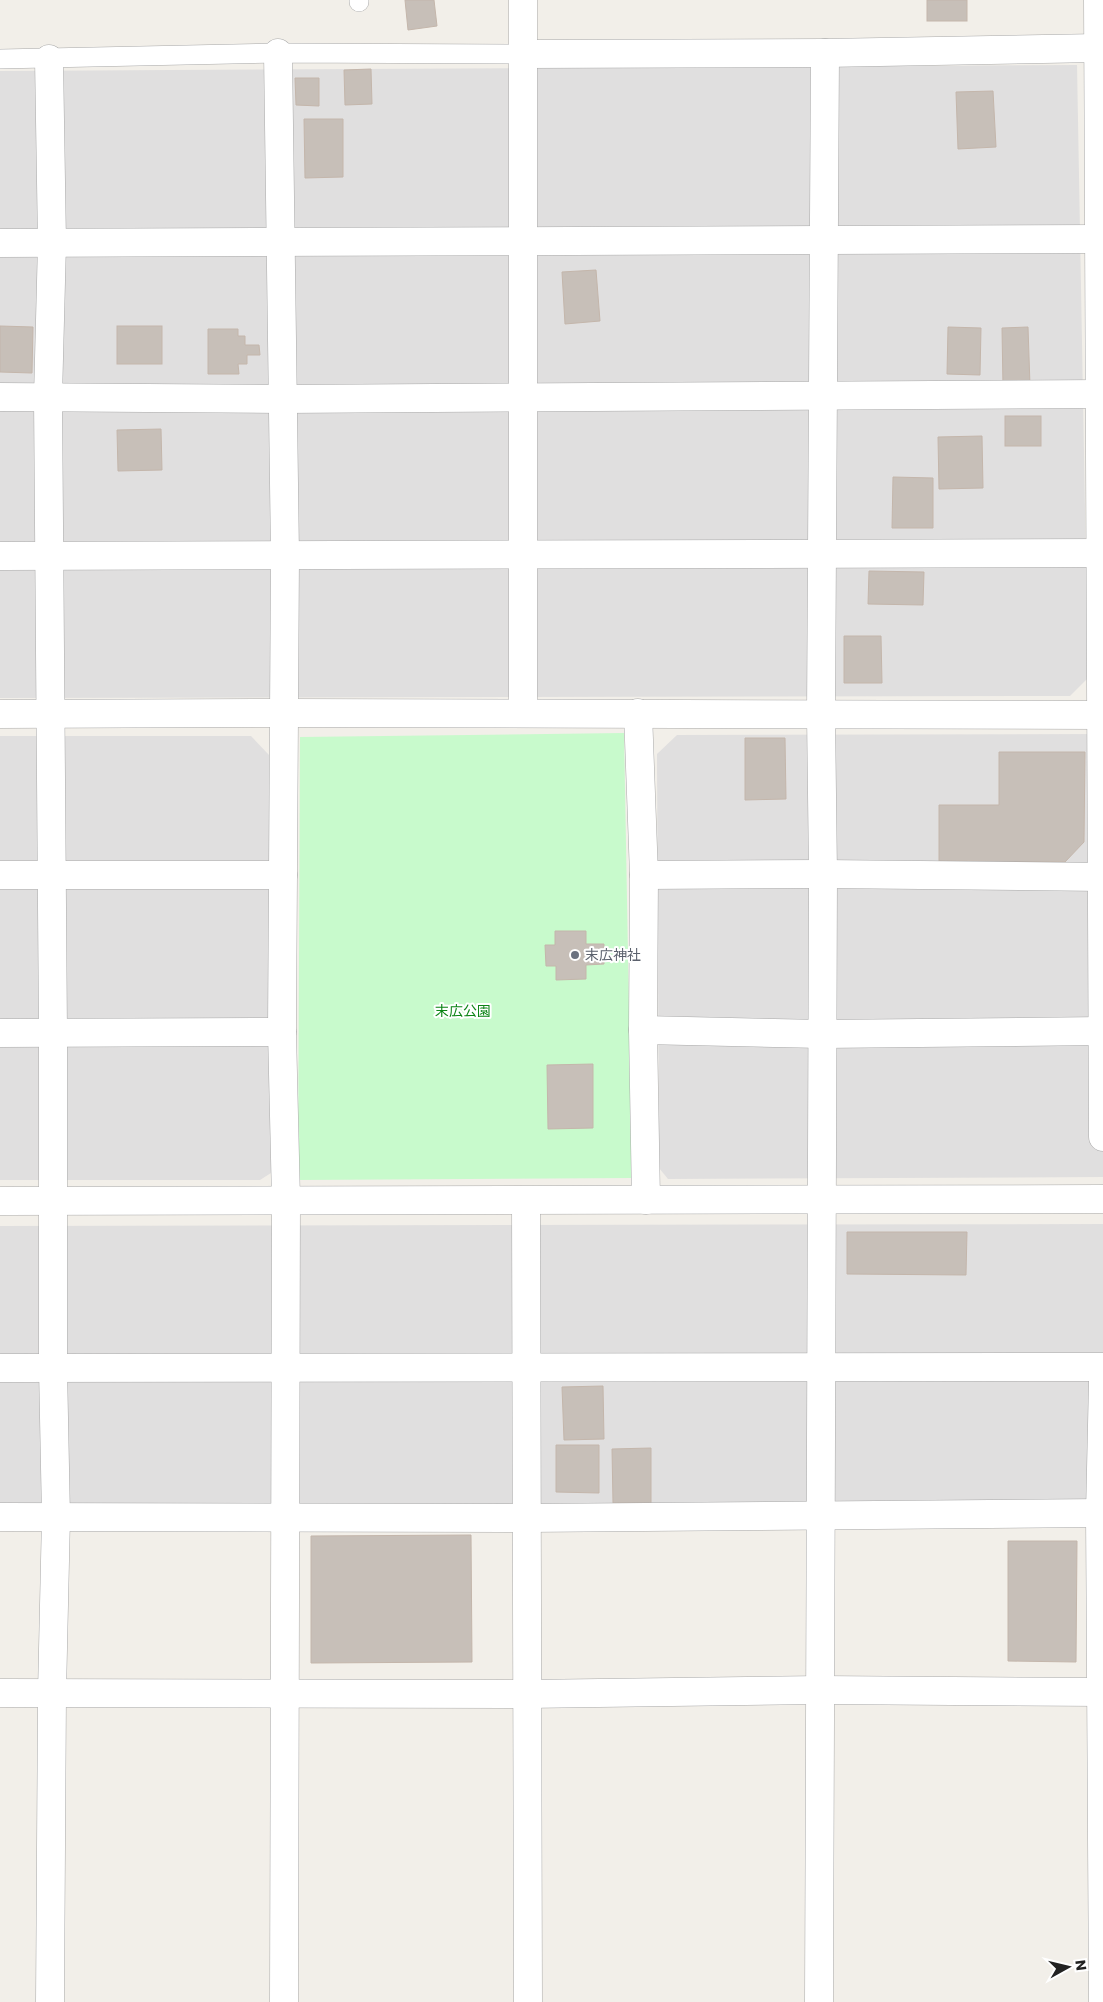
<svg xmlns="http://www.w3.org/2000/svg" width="1103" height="2002" viewBox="0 0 1103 2002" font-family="Poppins,'Noto Sans JP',sans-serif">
  <rect width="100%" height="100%" fill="#f2efe9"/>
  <g fill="#e0dfdf">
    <path d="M1077,65L1088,678L1070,696L0,698V71Z"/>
    <path d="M1103,734V1177L668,1179L659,1168L657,754L677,735Z"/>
    <path d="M0,736H251L269,755L271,1173L260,1180H0Z"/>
    <path d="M1103,1224V1503L0,1505V1226Z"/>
  </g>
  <path fill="#c8facc" d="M624,733L632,1178L298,1180L300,737Z"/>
  <g fill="#c7bfb8" stroke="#c4b6ab">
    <path d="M405,0H434L437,26L408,30Z"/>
    <rect x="927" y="0" width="40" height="21"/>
    <path d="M371,69L372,104L345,105L344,70Z"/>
    <path d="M295,78H319V106L296,105Z"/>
    <path d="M993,91L996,147L958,149L956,92Z"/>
    <path d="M304,119H343V177L305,178Z"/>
    <path d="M596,270L600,321L565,324L562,272Z"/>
    <path d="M0,326L33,327L32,373L0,372Z"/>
    <rect x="117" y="326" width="45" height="38"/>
    <path d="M948,327L981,328L980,375L947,374Z"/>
    <path d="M1028,327L1030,386L1003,387L1002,328Z"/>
    <path d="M208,329H238V336H245V345H259L260,355H247V364H238L239,374H208Z"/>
    <rect x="1005" y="416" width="36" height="30"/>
    <path d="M161,429L162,470L118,471L117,430Z"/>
    <path d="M982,436L983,488L939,489L938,437Z"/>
    <path d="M893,477L933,478V528H892Z"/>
    <path d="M869,571L924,572L923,605L868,604Z"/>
    <path d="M844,636H881L882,683H844Z"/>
    <path d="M745,738H785L786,799L745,800Z"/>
    <path d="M999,752H1085L1084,842L1065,862L939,861V805H999Z"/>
    <path d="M555,931H586V944H604V964L586,965V979L556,980V966H546L545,945H555Z"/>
    <path d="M593,1064V1128L548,1129L547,1065Z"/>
    <path d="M847,1232H967L966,1275L847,1274Z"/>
    <path d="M603,1386L604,1439L564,1440L562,1387Z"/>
    <path d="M556,1445H599V1493L556,1492Z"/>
    <path d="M651,1448V1503H613L612,1449Z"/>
    <path d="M471,1535L472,1662L311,1663V1536Z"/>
    <path d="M1008,1541H1077L1076,1662L1008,1661Z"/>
  </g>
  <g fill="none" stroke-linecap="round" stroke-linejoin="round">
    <g stroke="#a9a9a9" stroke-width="20">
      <g id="service">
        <path d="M359,0V2"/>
        <path d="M0,59L278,53L523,54"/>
      </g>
    </g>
    <g stroke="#a9a9a9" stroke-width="29">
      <g id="minor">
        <path d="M523,0V713"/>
        <path d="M1098,0L1103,1137"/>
        <path d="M278,53L285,555L282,1032L286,1200L284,2002"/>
        <path d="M523,54L825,53L1098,48"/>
        <path d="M49,59L52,243L48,397L53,1033V1368L56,1517L52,1693L50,2002"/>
        <path d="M0,243L1103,239"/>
        <path d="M0,397L282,399L1103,394"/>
        <path d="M0,556L1103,553"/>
        <path d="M638,713L644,875L643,1030L646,1200"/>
        <path d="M0,714L283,713"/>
        <path d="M0,875H283"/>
        <path d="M644,875L823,874L1103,877"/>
        <path d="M643,1030L822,1034L1103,1031"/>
        <path d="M0,1033L282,1032"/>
        <path d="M0,1368L1103,1367"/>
        <path d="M0,1517L527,1518L1103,1513"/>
        <path d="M819,2002L823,874L821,715L825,53"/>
        <path d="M1103,2002L1100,1513L1103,1381"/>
      </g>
    </g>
    <g stroke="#a9a9a9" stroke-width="29">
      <g id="tertiary">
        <path d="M283,713L1103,715"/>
        <path d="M0,1201L1103,1199"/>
        <path d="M526,1201L528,2002"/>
        <path d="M0,1693L526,1694L820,1690L1103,1692"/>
      </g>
    </g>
    <use href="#service" stroke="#fff" stroke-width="19"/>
    <use href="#minor" stroke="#fff" stroke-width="28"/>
    <use href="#tertiary" stroke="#fff" stroke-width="28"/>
  </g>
  <circle fill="#6b7280" stroke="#fff" stroke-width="2" cx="575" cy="955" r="5"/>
  <g text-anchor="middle" stroke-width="4" stroke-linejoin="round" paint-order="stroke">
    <g font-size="14" fill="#5b616d" stroke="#fff" text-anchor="start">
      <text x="585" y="960">末広神社</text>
    </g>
    <g font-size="14" fill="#0c8416" stroke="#fff">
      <text x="463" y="1016">末広公園</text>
    </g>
  </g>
  <g transform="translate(1068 1967) rotate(82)" stroke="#ffffff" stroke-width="4" paint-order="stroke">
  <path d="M0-4L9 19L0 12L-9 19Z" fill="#222222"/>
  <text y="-8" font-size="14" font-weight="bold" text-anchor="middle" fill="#222222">N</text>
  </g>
</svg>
